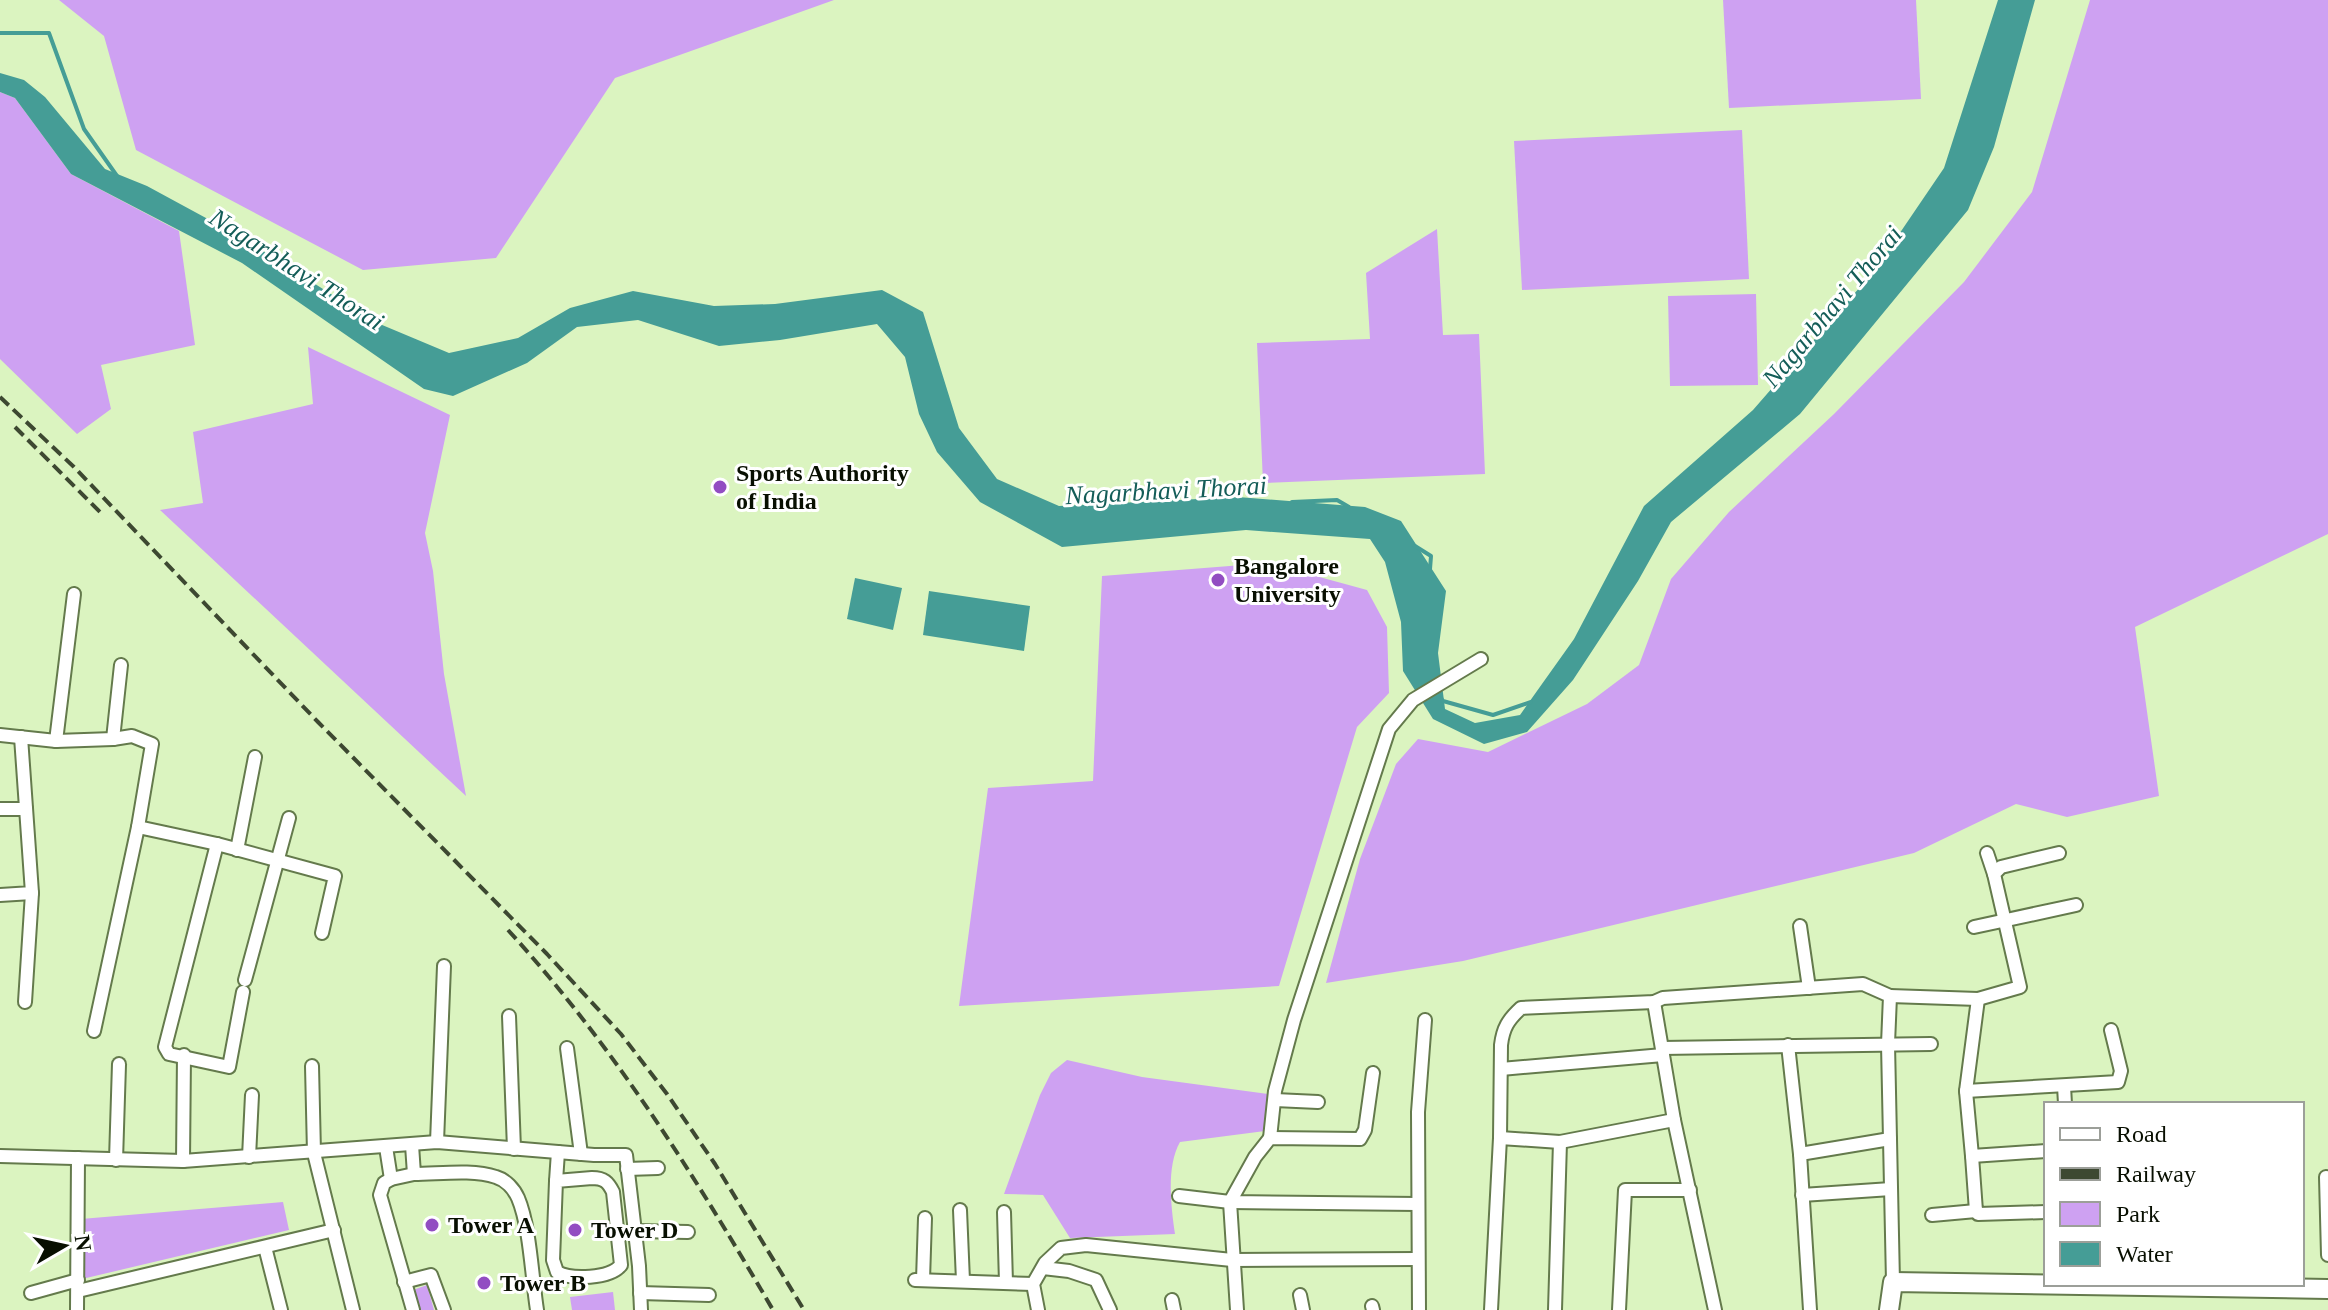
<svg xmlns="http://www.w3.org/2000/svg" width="2328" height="1310" viewBox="0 0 2328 1310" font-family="'Times New Roman',serif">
  <rect width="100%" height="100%" fill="#dbf4c0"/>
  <g fill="#cea1f2">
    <path d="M59,0H834L615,78L496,258L363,270L136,150L104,36Z"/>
    <path d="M1723,0H1916L1921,99L1729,108Z"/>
    <path d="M2090,0H2328V534L2135,627L2159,796L2067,817L2016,804L1914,853L1463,961L1326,983L1360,859L1396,764L1418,739L1488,752L1587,704L1639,665L1671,579L1729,512L1834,414L1964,282L2032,192Z"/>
    <path d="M0,92L15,98L71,174L179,231L195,345L101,365L111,409L77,434L0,359Z"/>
    <path d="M1742,130L1749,279L1522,290L1514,141Z"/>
    <path d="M1437,229L1443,335L1479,334L1485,474L1263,483L1257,343L1370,339L1366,273Z"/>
    <path d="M1756,294L1758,385L1670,386L1668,296Z"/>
    <path d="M308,347L450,415L425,533L433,571L444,674L466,796L160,510L203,503L193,432L313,404Z"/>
    <path d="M1268,563L1367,590L1387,627L1389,693L1357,727L1279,986L959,1006L988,788L1093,781L1102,576Z"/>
    <path d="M1067,1060L1142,1077L1268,1094L1265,1131L1180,1142C1166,1167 1171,1206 1175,1234L1070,1238L1043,1195L1004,1194L1040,1095L1051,1073Z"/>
    <path d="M283,1202L289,1230L82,1279L81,1219Z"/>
    <path d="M427,1285L434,1310H419L413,1290Z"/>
    <path d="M613,1292L615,1310H572L570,1297Z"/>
  </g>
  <g fill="#459d96">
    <path d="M1998,0H2035L1994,147L1968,210L1800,414L1671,522L1638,581L1573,680L1527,732L1484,744L1433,719L1403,671L1401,622L1385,562L1370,539L1246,530L1062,547L980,502L937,452L919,414L905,357L877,324L780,340L719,346L638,320L577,327L527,363L453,396L424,389L242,263L71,174L15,98L0,92V73L24,80L45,97L105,169L147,186L241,237L375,322L449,353L518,338L570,308L633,291L714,306L775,304L882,290L923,312L959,428L997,479L1059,506L1238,497L1365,507L1401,521L1446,591L1438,653L1445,709L1475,723L1520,715L1574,639L1644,506L1753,410L1874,271L1944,168Z"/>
    <path d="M855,578L902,588L893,630L847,619Z"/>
    <path d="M929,591L1030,606L1024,651L923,635Z"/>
  </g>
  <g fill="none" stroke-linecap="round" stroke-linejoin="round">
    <g stroke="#459d96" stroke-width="4">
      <path d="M0,33H49L84,129L117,176"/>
      <path d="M1292,502L1337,500L1349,507"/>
      <path d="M1415,546L1431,556L1430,569"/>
      <path d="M1441,698L1443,701L1493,715L1531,702"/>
    </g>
    <g stroke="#647a4c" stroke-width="16">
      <g id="street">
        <path d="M0,735L56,741L113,739L121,665"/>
        <path d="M113,739L132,736L152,744L138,827L217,844L335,876L322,933"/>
        <path d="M56,741L74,594"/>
        <path d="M0,809H26"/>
        <path d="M217,844L165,1047L169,1054L229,1067L243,992"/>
        <path d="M237,850L255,757"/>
        <path d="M1987,853L1994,874"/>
        <path d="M0,895L32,893L21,737"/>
        <path d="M1800,926L1809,988"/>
        <path d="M1974,927L2076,905"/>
        <path d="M245,980L289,818"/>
        <path d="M1890,996L1978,999L2020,987L1994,874L2001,867L2059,853"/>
        <path d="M1978,999L1966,1091L1972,1156L2046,1151"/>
        <path d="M25,1002L32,893"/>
        <path d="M1654,1002L1674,1120L1715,1310"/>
        <path d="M509,1016L514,1149"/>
        <path d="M94,1031L138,827"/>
        <path d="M1788,1045L1800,1154L1810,1310"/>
        <path d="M567,1048L581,1154"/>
        <path d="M1662,1048L1931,1044"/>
        <path d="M312,1066L314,1153L353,1310"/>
        <path d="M1501,1069L1663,1055"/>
        <path d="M2064,1086L2065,1104"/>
        <path d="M1966,1091L2118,1082L2121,1071L2111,1030"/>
        <path d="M1275,1100L1318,1102"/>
        <path d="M1270,1138L1275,1091L1294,1020L1389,729L1413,700L1481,659"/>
        <path d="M1500,1138L1560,1142L1674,1120"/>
        <path d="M437,1142L444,966"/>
        <path d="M412,1145L414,1174C439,1174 472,1169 496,1177C506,1180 514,1189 518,1198C530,1226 532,1278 537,1310"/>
        <path d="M386,1147L391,1179"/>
        <path d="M1800,1154L1890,1139"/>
        <path d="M0,1156L183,1161L437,1142L594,1155H626L639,1266L641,1310"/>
        <path d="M1972,1156L1976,1211L1978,1214L2046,1212"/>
        <path d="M249,1157L252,1095"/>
        <path d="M116,1160L119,1064"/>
        <path d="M183,1161L184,1055"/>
        <path d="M627,1169L658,1168"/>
        <path d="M2326,1177L2328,1255"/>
        <path d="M592,1178C604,1178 608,1182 613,1192L621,1265C610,1279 571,1280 557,1272L553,1260L556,1181Z"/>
        <path d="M556,1181L558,1152"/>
        <path d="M1802,1195L1891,1189"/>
        <path d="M1179,1196L1230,1202L1418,1204"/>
        <path d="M960,1210L963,1281"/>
        <path d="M1004,1212L1006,1283"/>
        <path d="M1932,1215L1976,1211"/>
        <path d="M635,1231L688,1232"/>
        <path d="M265,1247L281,1310"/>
        <path d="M1043,1268L1069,1271L1096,1280L1110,1310"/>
        <path d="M915,1280L1033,1284"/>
        <path d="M923,1280L925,1218"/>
        <path d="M404,1282L431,1275L444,1310"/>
        <path d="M78,1291L334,1230"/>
        <path d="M31,1293L78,1280"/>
        <path d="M640,1293L709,1295"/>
        <path d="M1300,1295L1303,1310"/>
        <path d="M1172,1300L1174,1310"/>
        <path d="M1372,1306L1373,1310"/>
        <path d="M77,1310L78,1158"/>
        <path d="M413,1310L380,1195L384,1183L391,1179L414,1174"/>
        <path d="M1038,1310L1033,1284L1045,1263L1061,1248L1086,1245L1232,1260L1418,1259"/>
        <path d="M1237,1310L1230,1202L1255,1157L1270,1138L1360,1139L1365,1130L1373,1073"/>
        <path d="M1419,1310L1418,1112L1425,1020"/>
        <path d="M1491,1310L1500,1138L1501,1045C1503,1028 1508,1020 1521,1008L1654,1002L1663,998L1863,984L1890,996L1888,1044L1893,1282"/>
        <path d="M1555,1310L1560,1142"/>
        <path d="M1619,1310L1625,1190H1690"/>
      </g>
    </g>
    <g stroke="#647a4c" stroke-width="22">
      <path id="secondary" d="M1889,1310L1893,1282L2328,1289"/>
    </g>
    <use href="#street" stroke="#fff" stroke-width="12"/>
    <use href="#secondary" stroke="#fff" stroke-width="18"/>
    <g stroke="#3d4831" stroke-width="4" stroke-dasharray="12 6" stroke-linecap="butt">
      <path d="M0,397L74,467L318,722L547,954L621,1034L667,1094L715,1164L804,1310"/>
      <path d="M15,427L103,515"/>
      <path d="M508,930C613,1045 695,1176 773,1310"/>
    </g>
  </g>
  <g fill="#924dc2" stroke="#fff" stroke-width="3">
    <circle cx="720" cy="487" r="8"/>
    <circle cx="1218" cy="580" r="8"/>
    <circle cx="432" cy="1225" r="8"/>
    <circle cx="575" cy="1230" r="8"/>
    <circle cx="484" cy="1283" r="8"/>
  </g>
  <g text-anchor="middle" stroke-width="6" stroke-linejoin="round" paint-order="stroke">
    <g font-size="24" font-weight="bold" fill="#080f01" stroke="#fff" text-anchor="start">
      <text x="736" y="481">Sports Authority<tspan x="736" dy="28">of India</tspan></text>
      <text x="1234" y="574">Bangalore<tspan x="1234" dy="28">University</tspan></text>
      <text x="448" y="1233">Tower A</text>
      <text x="591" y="1238">Tower D</text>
      <text x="500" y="1291">Tower B</text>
    </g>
    <g font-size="26" font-style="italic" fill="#145d58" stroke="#fff">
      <text transform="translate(297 269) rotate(33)" y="9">Nagarbhavi Thorai</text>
      <text transform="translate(1832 306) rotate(-50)" y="9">Nagarbhavi Thorai</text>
      <text transform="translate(1166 490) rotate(-3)" y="9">Nagarbhavi Thorai</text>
    </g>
  </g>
  <rect x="2044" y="1102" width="260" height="184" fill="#ffffff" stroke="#9c9f99" stroke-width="2"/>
  <rect x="2060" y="1128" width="40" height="12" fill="#ffffff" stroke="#9c9f99" stroke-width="2"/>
  <text x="2116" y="1142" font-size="24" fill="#080f01">Road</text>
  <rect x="2060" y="1168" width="40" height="12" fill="#3d4831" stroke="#9c9f99" stroke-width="2"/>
  <text x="2116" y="1182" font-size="24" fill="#080f01">Railway</text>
  <rect x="2060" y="1202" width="40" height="24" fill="#cea1f2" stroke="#9c9f99" stroke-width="2"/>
  <text x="2116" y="1222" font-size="24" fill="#080f01">Park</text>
  <rect x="2060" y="1242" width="40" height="24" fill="#459d96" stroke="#9c9f99" stroke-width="2"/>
  <text x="2116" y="1262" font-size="24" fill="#080f01">Water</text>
  <g transform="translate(64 1246) rotate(81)" stroke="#ffffff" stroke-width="6" paint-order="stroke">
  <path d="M0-6L14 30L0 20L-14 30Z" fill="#080f01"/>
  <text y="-12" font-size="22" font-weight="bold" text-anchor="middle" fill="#080f01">N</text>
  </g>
</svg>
